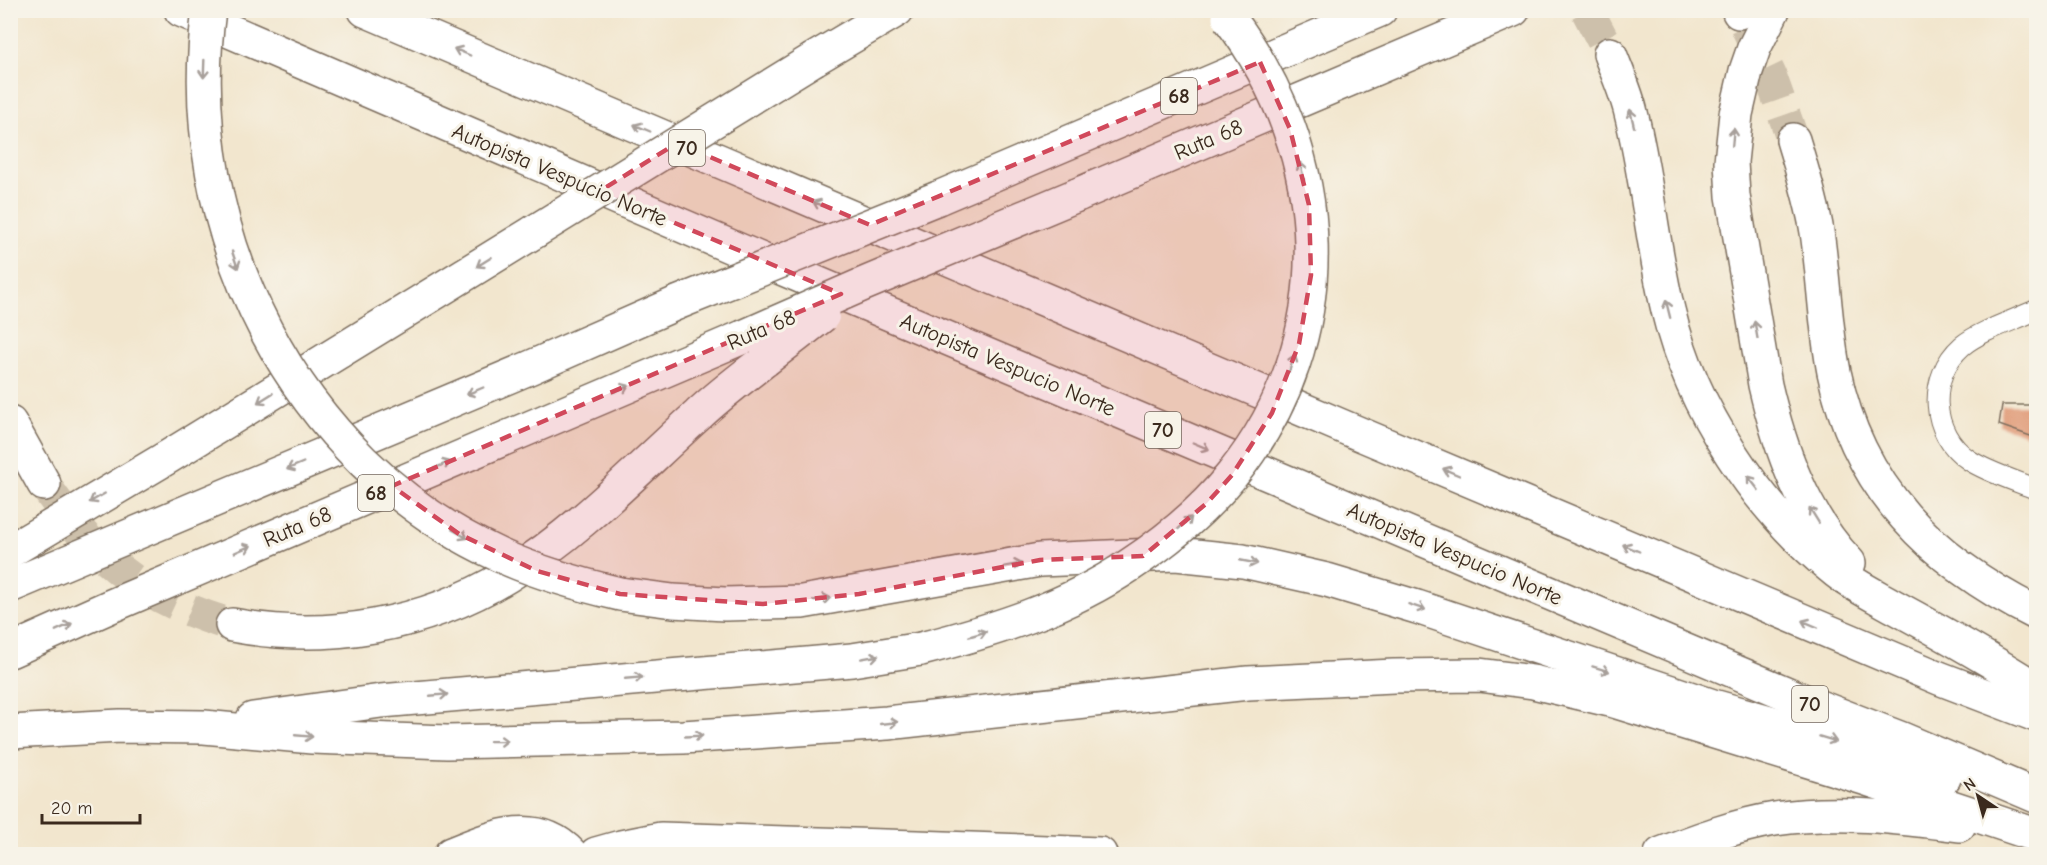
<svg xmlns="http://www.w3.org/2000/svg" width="2047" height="865" viewBox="0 0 2047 865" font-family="'Comic Neue',sans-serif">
  <rect width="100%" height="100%" fill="#f7f3e8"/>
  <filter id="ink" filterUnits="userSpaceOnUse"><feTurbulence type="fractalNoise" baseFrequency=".0167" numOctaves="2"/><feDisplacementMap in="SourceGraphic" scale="12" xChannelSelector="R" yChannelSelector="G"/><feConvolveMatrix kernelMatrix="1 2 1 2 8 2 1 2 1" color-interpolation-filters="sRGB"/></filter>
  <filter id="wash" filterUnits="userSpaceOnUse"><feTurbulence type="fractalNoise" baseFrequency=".008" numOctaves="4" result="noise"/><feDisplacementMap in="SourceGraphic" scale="24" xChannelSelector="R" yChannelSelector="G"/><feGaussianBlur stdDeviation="1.35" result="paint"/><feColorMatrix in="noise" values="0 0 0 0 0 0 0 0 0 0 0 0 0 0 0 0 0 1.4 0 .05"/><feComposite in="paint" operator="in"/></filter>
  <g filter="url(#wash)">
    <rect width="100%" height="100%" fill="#f2e6ce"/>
    <g id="blocks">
      <path fill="#dd8e68" d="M2002,405H2036V438L1999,425Z"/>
    </g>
  </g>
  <g filter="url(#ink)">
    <use href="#blocks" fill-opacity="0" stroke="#7b6c5c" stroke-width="1.5"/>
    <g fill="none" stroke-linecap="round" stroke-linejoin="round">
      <path stroke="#cdc0ab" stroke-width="33" stroke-dasharray="33 16" stroke-linecap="butt" d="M1746,25L1770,75L1793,140"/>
      <g stroke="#cdc0ab" stroke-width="33" stroke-dasharray="33 16" stroke-linecap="butt">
        <path d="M1587,10L1610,54"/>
        <path d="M44,484C97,561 142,598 232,625"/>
      </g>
      <g stroke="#7b6c5c" stroke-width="22">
        <path id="lane" d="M2036,310C2015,320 1980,331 1962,346C1927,377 1930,434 1969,460C1987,472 2016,481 2036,489"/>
      </g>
      <g stroke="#7b6c5c" stroke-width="36">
        <path id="street" d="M451,854C491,838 536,817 571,854"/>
      </g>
      <g stroke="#7b6c5c" stroke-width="36">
        <g id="secondary">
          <path d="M1739,10V12"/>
          <path d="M1793,140C1802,170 1812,201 1817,232C1824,279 1825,326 1834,372C1858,488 1933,562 2036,613"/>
          <path d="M596,854L621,847L661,839L917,847L1100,854"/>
        </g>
      </g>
      <g stroke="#7b6c5c" stroke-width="36">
        <g id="highway">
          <path d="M181,10L741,251L1814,705L1902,739L2036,796"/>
          <path d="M365,10L1353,431L1939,678L2036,715"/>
          <path d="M1773,10L1754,48L1746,71L1736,114L1731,162L1733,196L1765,385C1780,449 1803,515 1849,563"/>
          <path d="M1610,54C1617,72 1625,90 1630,109C1647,175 1652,244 1668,310C1691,408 1758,510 1837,572C1855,586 1876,596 1895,607C1943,633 1991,660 2036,689"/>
          <path d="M814,59L897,10"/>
          <path d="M1077,195L1513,10"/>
          <path d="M938,198L1380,10"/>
          <path d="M10,423L44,484"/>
          <path d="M10,551L168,457L534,232"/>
          <path d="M10,586L529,368L677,303"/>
          <path d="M620,594L673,601L725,604L802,602L1040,560L1176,554L1243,561L1327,580L1417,607L1713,706L1826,738L1944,778"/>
          <path d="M232,625C327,643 424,626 507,576C578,533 637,470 698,415C719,395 742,378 765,360"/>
          <path d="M10,651L111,606L743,337"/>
          <path d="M253,719L381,701L852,660L921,649"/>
          <path d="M10,732L120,726L204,727L312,737L447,742L683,737L887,723L1248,683L1394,676L1479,675L1533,682L1614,701L1864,778L2036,835"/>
          <path d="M1661,854C1697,840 1737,825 1775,819C1836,810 1898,817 1959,825"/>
        </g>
      </g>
      <use href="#lane" stroke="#fff" stroke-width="20"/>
      <use href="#street" stroke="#fff" stroke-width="33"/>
      <use href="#secondary" stroke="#fff" stroke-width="33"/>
      <use href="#highway" stroke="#fff" stroke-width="33"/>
      <g stroke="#7b6c5c" stroke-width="36" stroke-linecap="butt">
        <g id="highway-bridge">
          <path d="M209,10C179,231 294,461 499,555C538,573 578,584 620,594"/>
          <path d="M534,232L814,59"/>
          <path d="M677,303L938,198"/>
          <path d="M743,337L864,284L1077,195"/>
          <path d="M765,360L823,315"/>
          <path d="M921,649C995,630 1066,608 1130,565C1168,540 1204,510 1232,475C1343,337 1333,155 1229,18"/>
        </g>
      </g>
      <use href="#highway-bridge" stroke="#fff" stroke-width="33"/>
    </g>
    <defs><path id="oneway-shaft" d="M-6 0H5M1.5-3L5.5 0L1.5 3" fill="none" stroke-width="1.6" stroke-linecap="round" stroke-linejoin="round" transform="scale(1.5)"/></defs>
    <g stroke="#a79f9a">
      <use href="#oneway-shaft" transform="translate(462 52) rotate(-157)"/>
      <use href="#oneway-shaft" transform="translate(204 69) rotate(92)"/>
      <use href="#oneway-shaft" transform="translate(1632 118) rotate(-103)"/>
      <use href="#oneway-shaft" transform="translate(642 128) rotate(-157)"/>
      <use href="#oneway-shaft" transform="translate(1733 137) rotate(-85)"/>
      <use href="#oneway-shaft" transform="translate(1302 171) rotate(-103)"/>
      <use href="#oneway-shaft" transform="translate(821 205) rotate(-157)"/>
      <use href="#oneway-shaft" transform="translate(235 260) rotate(71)"/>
      <use href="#oneway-shaft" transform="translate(484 262) rotate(148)"/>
      <use href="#oneway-shaft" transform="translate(1668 309) rotate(-104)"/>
      <use href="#oneway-shaft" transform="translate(1756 330) rotate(-100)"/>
      <use href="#oneway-shaft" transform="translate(1292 363) rotate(-71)"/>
      <use href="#oneway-shaft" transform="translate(621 389) rotate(-23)"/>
      <use href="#oneway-shaft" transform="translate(475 391) rotate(157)"/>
      <use href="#oneway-shaft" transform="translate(265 398) rotate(148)"/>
      <use href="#oneway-shaft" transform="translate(1201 446) rotate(23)"/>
      <use href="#oneway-shaft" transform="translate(442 465) rotate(-23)"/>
      <use href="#oneway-shaft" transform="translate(295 466) rotate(157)"/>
      <use href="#oneway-shaft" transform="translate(1451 472) rotate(-157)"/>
      <use href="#oneway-shaft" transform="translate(1753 483) rotate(-128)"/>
      <use href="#oneway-shaft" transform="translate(97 498) rotate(150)"/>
      <use href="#oneway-shaft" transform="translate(1814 515) rotate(-122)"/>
      <use href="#oneway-shaft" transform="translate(1185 523) rotate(-42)"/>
      <use href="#oneway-shaft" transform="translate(460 534) rotate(30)"/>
      <use href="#oneway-shaft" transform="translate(1631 548) rotate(-157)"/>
      <use href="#oneway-shaft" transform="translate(243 549) rotate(-23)"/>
      <use href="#oneway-shaft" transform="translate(1249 562) rotate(11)"/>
      <use href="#oneway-shaft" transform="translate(1013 565) rotate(-10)"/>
      <use href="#oneway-shaft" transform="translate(822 599) rotate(-9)"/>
      <use href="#oneway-shaft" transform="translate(1417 607) rotate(18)"/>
      <use href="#oneway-shaft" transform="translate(1810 624) rotate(-157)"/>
      <use href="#oneway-shaft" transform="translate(64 627) rotate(-24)"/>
      <use href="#oneway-shaft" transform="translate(978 634) rotate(-16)"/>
      <use href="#oneway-shaft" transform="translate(870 657) rotate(-10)"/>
      <use href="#oneway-shaft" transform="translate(1601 669) rotate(17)"/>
      <use href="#oneway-shaft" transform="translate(634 678) rotate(-5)"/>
      <use href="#oneway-shaft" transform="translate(439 695) rotate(-5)"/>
      <use href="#oneway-shaft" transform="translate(889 723) rotate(-6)"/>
      <use href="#oneway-shaft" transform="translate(304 736) rotate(5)"/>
      <use href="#oneway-shaft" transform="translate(694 736) rotate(-3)"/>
      <use href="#oneway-shaft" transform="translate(1828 739) rotate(17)"/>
      <use href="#oneway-shaft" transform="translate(499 741) rotate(-1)"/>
    </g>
  </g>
  <path fill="#d1495b" fill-opacity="0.2" stroke="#d1495b" stroke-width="4.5" stroke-dasharray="12 8" stroke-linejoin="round" d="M1260,62L1290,129L1309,205L1311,275L1299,344L1272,413L1232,475L1207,503L1143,556L1040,560L859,594L763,604L620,594L537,571L459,534L392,486L841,294L600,191L677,143L870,225Z"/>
  <g text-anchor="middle" stroke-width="6" stroke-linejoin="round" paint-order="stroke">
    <g fill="#f7f3e8" stroke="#73665b" stroke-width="1.5">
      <rect x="1161" y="78" width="36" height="36" rx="4.5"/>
      <rect x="669" y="130" width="36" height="36" rx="4.5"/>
      <rect x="1145" y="412" width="36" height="36" rx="4.5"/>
      <rect x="358" y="475" width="36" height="36" rx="4.5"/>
      <rect x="1792" y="686" width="36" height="36" rx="4.5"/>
    </g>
    <g font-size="21" font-weight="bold" fill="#3b2a1e">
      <text x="1179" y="103">68</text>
      <text x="687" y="155">70</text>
      <text x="1163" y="437">70</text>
      <text x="376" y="500">68</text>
      <text x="1810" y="711">70</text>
    </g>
    <g font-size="22" fill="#3b2a1e" stroke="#f7f3e8">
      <text transform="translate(1208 139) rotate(-23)" y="8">Ruta 68</text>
      <text transform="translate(560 174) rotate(23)" y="8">Autopista Vespucio Norte</text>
      <text transform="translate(761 329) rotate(-23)" y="8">Ruta 68</text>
      <text transform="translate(1008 364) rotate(23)" y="8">Autopista Vespucio Norte</text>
      <text transform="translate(297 526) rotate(-23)" y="8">Ruta 68</text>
      <text transform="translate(1455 553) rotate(23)" y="8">Autopista Vespucio Norte</text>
    </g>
  </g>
  <rect width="2047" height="865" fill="none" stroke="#f7f3e8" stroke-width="36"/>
  <g transform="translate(1978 796) rotate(324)" stroke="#f7f3e8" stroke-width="4.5" paint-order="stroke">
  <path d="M0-4.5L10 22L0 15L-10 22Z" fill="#3b2a1e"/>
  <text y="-9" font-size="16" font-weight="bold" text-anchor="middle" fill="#3b2a1e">N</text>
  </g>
  <path d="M42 814v9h98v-9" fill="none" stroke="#3b2a1e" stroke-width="3"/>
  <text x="51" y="814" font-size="18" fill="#3b2a1e" stroke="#f7f3e8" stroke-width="4.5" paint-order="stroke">20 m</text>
</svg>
